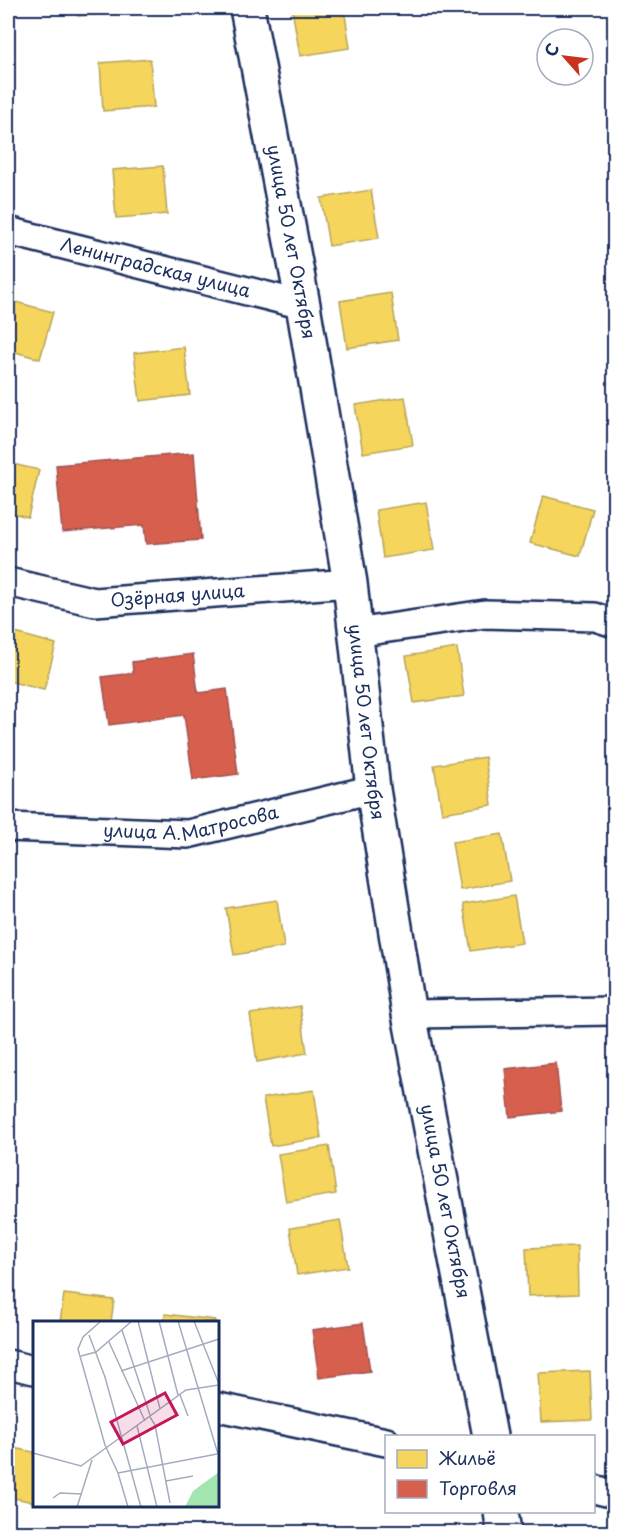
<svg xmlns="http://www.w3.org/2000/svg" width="622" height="1540" viewBox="0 0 622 1540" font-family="'Playpen Sans',sans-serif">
  <rect width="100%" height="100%" fill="#fff"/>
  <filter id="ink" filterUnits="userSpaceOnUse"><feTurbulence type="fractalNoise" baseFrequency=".0167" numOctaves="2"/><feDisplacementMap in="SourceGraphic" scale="12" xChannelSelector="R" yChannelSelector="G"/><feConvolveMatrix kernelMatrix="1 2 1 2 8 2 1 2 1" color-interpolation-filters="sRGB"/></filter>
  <g filter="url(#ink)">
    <g fill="#f6d55c" stroke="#b4a35d" stroke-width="1.5">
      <path d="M78,8H129V12L78,16Z"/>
      <path d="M299,8H344L350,48L300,56L292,9Z"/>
      <path d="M150,59L154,107L103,111L100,63Z"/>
      <path d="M163,166L167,214L116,218L112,170Z"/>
      <path d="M371,190L379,238L329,246L321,198Z"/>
      <path d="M391,293L398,340L347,348L340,301Z"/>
      <path d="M8,300L53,312L40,359L8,350Z"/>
      <path d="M184,347L190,395L140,401L134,353Z"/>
      <path d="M405,397L413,445L363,453L355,405Z"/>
      <path d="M8,463L39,470L28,517L8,512Z"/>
      <path d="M543,496L593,509L580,556L530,543Z"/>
      <path d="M426,502L434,550L383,558L376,510Z"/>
      <path d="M8,631L56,644L44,690L8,681Z"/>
      <path d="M457,648L464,696L414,703L406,656Z"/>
      <path d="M485,757L492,805L442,813L434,765Z"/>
      <path d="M502,834L510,881L460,890L452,842Z"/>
      <path d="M514,896L522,943L471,951L463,904Z"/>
      <path d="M277,900L284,947L234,955L226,908Z"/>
      <path d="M300,1006L307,1053L257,1062L250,1014Z"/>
      <path d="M314,1090L321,1138L271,1146L263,1098Z"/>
      <path d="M329,1146L336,1194L286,1202L278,1154Z"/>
      <path d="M340,1220L348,1267L297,1275L290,1228Z"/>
      <path d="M577,1246L578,1294L528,1296L526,1248Z"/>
      <path d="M64,1294L114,1300L111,1322H60Z"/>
      <path d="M165,1314L215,1320V1322H164Z"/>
      <path d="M590,1371L592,1420L541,1422L538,1373Z"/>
      <path d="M8,1447L34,1452V1502L8,1497Z"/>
    </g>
    <g fill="#d6604d" stroke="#9e5152" stroke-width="1.5">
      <path d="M194,453L201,540L146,544L144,525L62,532L56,465Z"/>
      <path d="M193,654L198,693L227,689L238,774L193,780L184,715L109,725L102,677L133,673L132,662Z"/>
      <path d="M556,1063L561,1111L510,1117L505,1069Z"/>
      <path d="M363,1323L370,1371L319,1378L312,1330Z"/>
    </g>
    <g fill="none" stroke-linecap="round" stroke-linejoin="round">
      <g stroke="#1b2f5e" stroke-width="32">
        <g id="street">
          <path id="s1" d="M8,231L303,305"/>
          <path id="s2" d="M8,582L95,602L350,583"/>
          <path d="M355,633L485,614L595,617L614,623"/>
          <path id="s3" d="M8,827L188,834L373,789"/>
          <path d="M409,1014L614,1011"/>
          <path d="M8,1364L34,1370"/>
          <path d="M218,1407L386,1442"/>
          <path d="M594,1489L614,1494"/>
        </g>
      </g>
      <g stroke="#1b2f5e" stroke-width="38">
        <g id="secondary">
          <path id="s4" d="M247,8L303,305L350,583L373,789L409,1014L490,1436"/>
          <path d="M501,1512L504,1532"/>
        </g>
      </g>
      <use href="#street" stroke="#fff" stroke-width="27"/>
      <use href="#secondary" stroke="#fff" stroke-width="33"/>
    </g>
  </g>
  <g text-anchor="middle" stroke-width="6" stroke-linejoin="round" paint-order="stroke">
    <g font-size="18" fill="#1b2f5e" stroke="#fff">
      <text dy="6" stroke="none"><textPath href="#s4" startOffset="238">улица 50 лет Октября</textPath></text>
      <text dy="6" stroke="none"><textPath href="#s1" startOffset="152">Ленинградская улица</textPath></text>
      <text dy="6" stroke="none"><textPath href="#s2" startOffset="172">Озёрная улица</textPath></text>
      <text dy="6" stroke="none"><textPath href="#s4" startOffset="724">улица 50 лет Октября</textPath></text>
      <text dy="6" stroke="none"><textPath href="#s3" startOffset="184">улица А.Матросова</textPath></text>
      <text dy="6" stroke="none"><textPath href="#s4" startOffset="1210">улица 50 лет Октября</textPath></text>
    </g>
  </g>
  <g transform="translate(33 1321)">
    <rect width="186" height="186" fill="#fff"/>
    <path d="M186,151V186H152L160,170Z" fill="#a4e5af"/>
    <path fill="none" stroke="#a4acbf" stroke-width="1.5" d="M68,0L50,16L45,28L72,124L85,152L95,186M105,0L127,88M126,0L145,74M145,0L185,133M161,0L186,63M89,9L117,94M56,14L72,56L108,186M76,21L112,100M48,35L63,31L99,0M88,50L186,18M147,74L155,95M117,96L122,104L137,182M104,105L124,186M0,132L48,145L153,69L186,64M85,152L184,133M133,160L160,155M20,177L27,172L49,173M44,186L59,139"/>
    <path fill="#c2185b" fill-opacity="0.15" stroke="#c2185b" stroke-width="3" d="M132,72L144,94L90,123L78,101Z"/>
    <rect width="186" height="186" fill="none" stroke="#1b2f5e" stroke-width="3"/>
  </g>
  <rect width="622" height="1540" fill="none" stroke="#fff" stroke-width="30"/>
  <rect x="15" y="15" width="592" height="1510" fill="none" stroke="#1b2f5e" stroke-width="2" filter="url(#ink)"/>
  <rect x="385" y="1435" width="210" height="78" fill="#ffffff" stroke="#a4acbf" stroke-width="1.5"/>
  <rect x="397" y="1450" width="30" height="18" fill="#f6d55c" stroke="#a4acbf" stroke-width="1.5"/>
  <text x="439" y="1465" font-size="18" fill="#1b2f5e">Жильё</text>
  <rect x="397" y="1480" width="30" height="18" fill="#d6604d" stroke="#a4acbf" stroke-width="1.5"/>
  <text x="439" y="1495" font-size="18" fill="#1b2f5e">Торговля</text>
  <g transform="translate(565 57) rotate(298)"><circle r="28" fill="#ffffff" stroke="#a4acbf" stroke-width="1.5"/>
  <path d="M0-4.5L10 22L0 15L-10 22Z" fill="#c8321e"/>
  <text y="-9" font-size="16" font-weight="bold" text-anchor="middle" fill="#1b2f5e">С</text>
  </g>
</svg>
